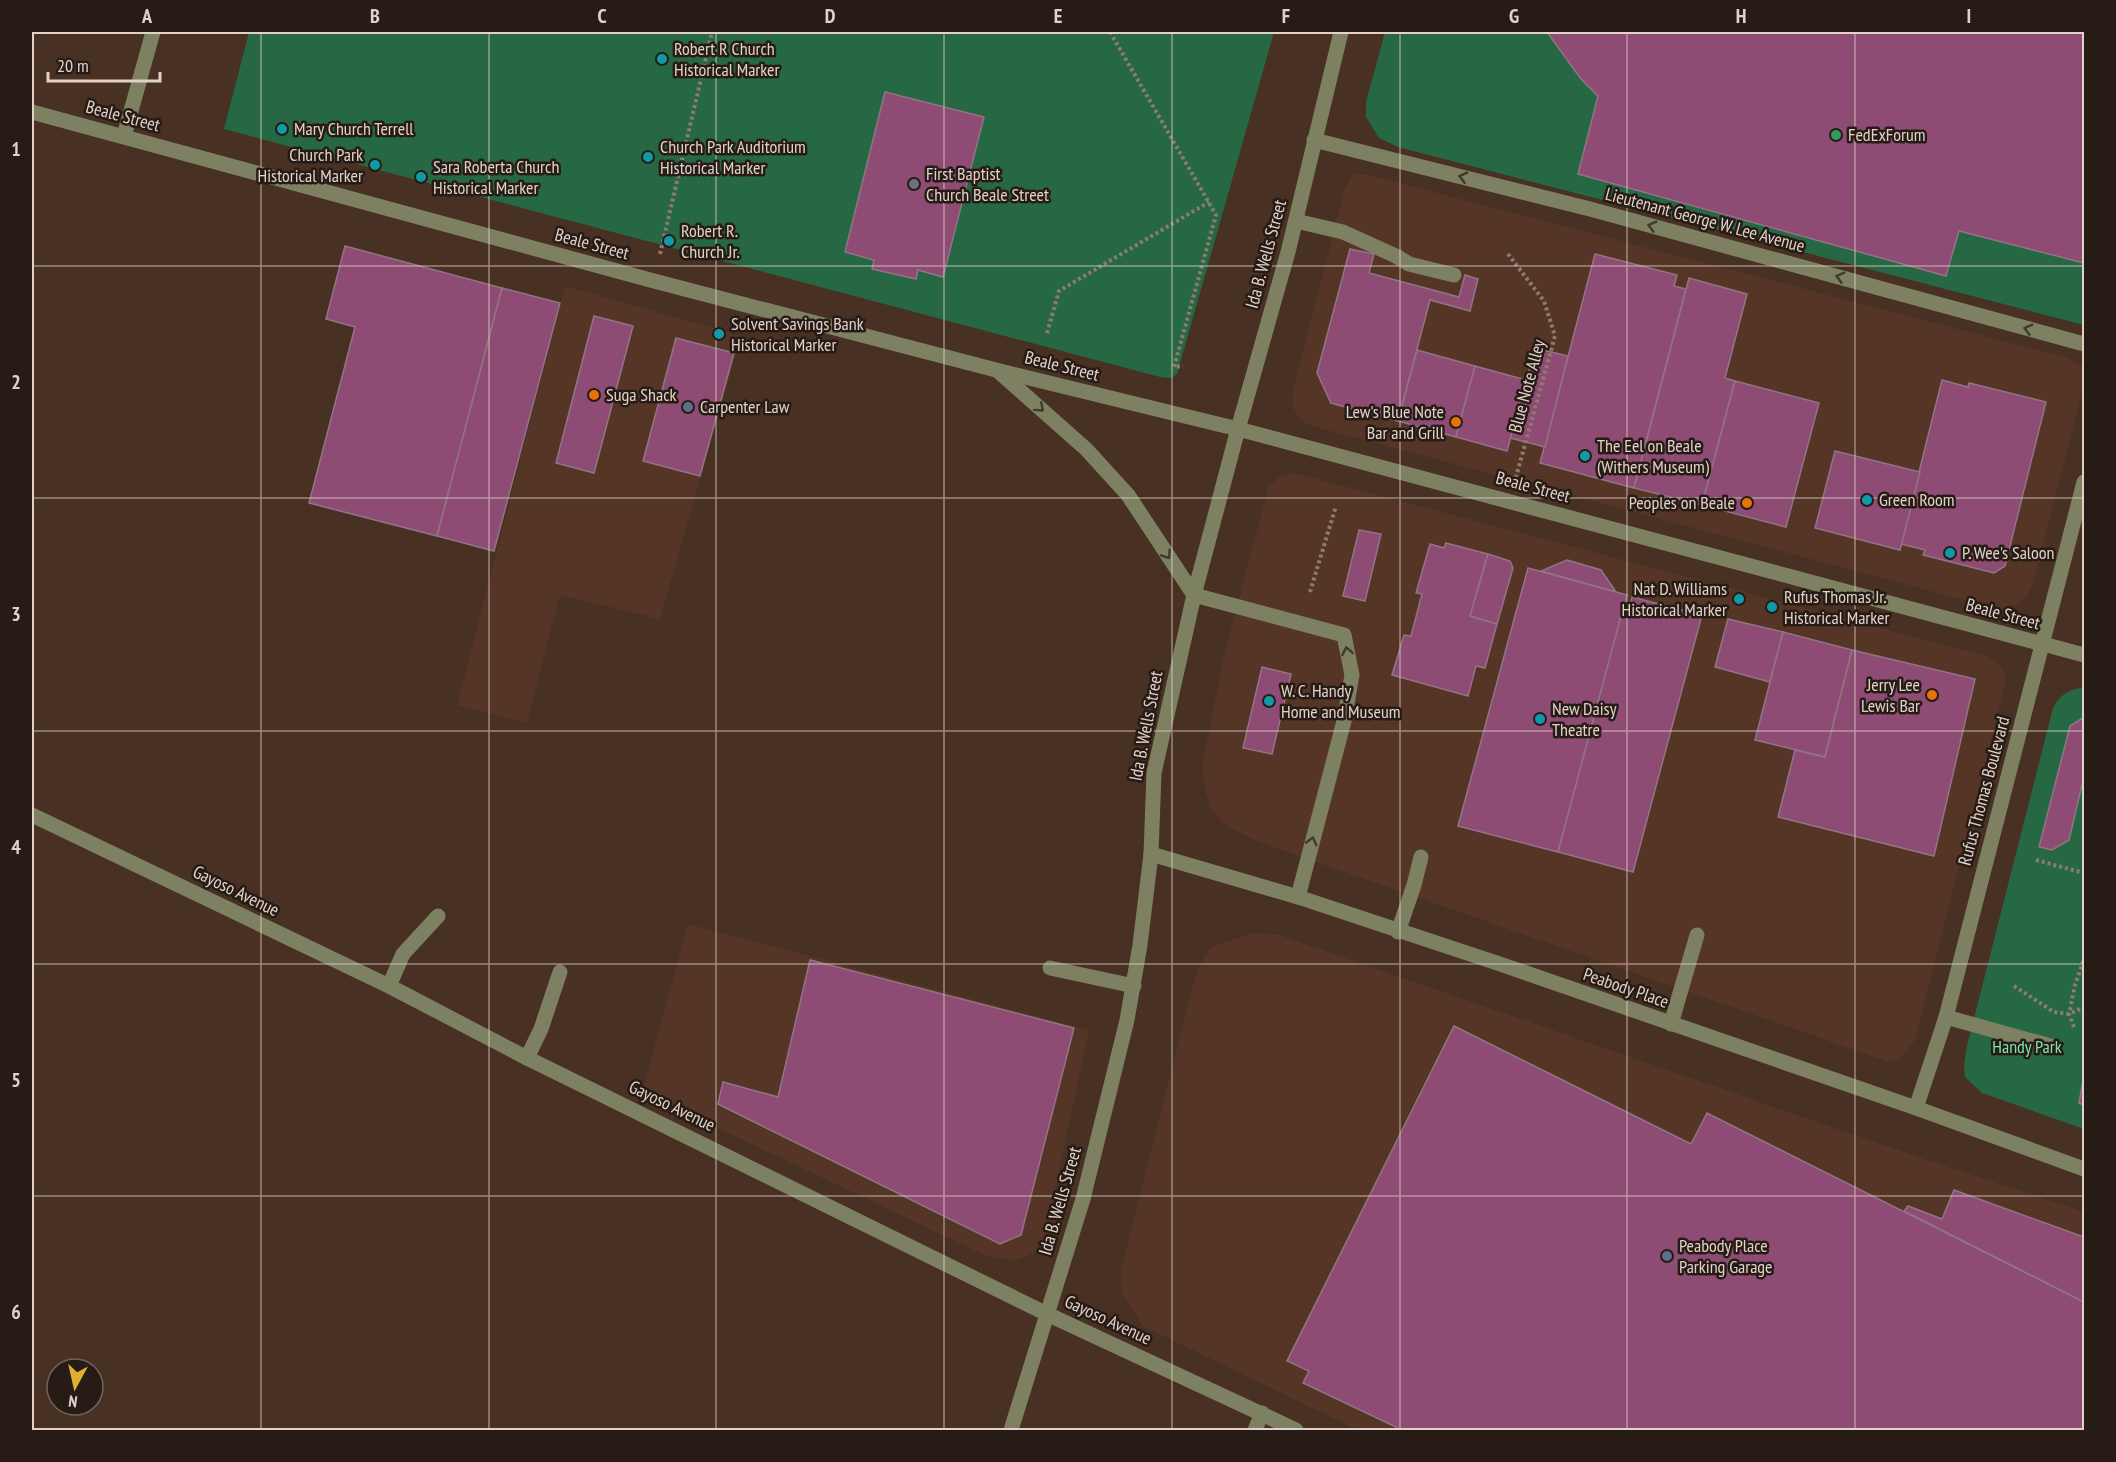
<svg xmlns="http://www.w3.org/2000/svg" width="2116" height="1462" viewBox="0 0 2116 1462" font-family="'PT Sans Narrow',sans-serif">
  <rect width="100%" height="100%" fill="#483023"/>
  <g fill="#553626">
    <path d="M1353,174L1368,175L2065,357L2081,365L2084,372V386L2032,586L2026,598L2019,604L2003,610L1994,608L1312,426L1300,420L1294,409L1292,402L1293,390L1345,188Z"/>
    <path d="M565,286L741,336L660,619L560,595L527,723L457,705Z"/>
    <path d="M1294,473L1986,656L1997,662L2006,676L2005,685L1915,1040L1901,1058L1889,1062L1259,842L1225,825L1211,809L1206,792L1202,767L1224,655L1268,488L1278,478Z"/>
    <path d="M688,924L1089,1030L1045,1237L1033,1253L1016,1260L989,1257L642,1092Z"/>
    <path d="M1251,933L1279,935L1924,1159L2084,1212V1430H1358L1143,1326L1122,1294L1121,1270L1194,981L1200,964L1211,947Z"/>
  </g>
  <g fill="#266844">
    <path d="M249,32H1274L1177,374L1171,378L1160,377L224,129Z"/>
    <path d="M1385,32H2084V325L1398,147L1379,138L1366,117V102Z"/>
    <path d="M2084,687V1129L1982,1093L1965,1077L1964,1066L1967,1046L2053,708C2060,694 2069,690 2084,687Z"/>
  </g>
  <g fill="#8e4b74" stroke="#917585" stroke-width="1.5">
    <path d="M1547,32H2084V263L1959,231L1946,276L1578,174L1598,96L1581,79Z"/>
    <path d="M885,92L984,117L943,277L918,270L916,279L872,269L874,260L845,252Z"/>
    <path d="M345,246L502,288L437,536L309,503L355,327L326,319Z"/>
    <path d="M1350,249L1374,254L1369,273L1459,297L1465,275L1478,279L1470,311L1430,300L1398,421L1331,403L1317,373Z"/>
    <path d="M1595,254L1677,275L1674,286L1686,289L1634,488L1540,463Z"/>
    <path d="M1689,278L1747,294L1725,378L1735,381L1702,505L1634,488Z"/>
    <path d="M502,288L560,303L494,551L437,536Z"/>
    <path d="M594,316L633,326L594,473L556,463Z"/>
    <path d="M676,338L734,353L700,476L643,461Z"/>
    <path d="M1535,348L1568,356L1545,447L1510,438Z"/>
    <path d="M1417,350L1475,366L1456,437L1398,421Z"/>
    <path d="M1475,366L1526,380L1507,451L1456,437Z"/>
    <path d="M1942,380L1968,387L1969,383L2046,402L2005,566L1994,573L1923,555L1925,550L1901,544Z"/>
    <path d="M1735,381L1819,403L1786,527L1702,505Z"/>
    <path d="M1835,451L1920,472L1900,550L1815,528Z"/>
    <path d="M1359,530L1381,534L1365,601L1343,596Z"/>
    <path d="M1446,543L1488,554L1470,616L1497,624L1485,668L1476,666L1468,696L1392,675L1404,635L1411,636L1422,594L1416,593L1430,544L1444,548Z"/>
    <path d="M1488,554L1510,561L1513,568L1497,624L1470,616Z"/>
    <path d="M1567,560L1601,570L1616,592L1541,571Z"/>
    <path d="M1528,568L1627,595L1558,852L1458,826Z"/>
    <path d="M1632,597L1702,615L1633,872L1558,852L1622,612L1628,613Z"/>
    <path d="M1728,619L1783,632L1770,682L1715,667Z"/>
    <path d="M1783,632L1852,650L1825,757L1755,740Z"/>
    <path d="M1852,650L1975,679L1934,856L1778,817L1795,750L1825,757Z"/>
    <path d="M1262,667L1291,674L1272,754L1243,748Z"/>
    <path d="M2084,717V776L2069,840L2052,850L2039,847L2070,726Z"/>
    <path d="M810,960L1074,1028L1021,1235L1000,1244L718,1104L723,1082L778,1097Z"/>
    <path d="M1454,1026L1691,1144L1707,1113L2084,1302V1430H1402L1303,1383L1309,1371L1287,1361Z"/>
    <path d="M2084,1075V1105L2079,1103Z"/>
    <path d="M1954,1190L2084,1237V1302L1904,1211L1908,1206L1942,1219Z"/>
  </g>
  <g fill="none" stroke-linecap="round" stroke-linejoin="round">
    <g stroke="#8e7a6f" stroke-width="4" stroke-dasharray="3 3" stroke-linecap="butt">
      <path d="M1110,32L1216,215L1174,367L1183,366"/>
      <path d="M660,254L712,32"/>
      <path d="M1508,254L1544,301L1555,336L1516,477"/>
      <path d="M1047,333L1059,291L1209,202"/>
      <path d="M1310,592L1336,506"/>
      <path d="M2036,860L2084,873"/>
      <path d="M2014,986L2054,1012L2069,1014L2084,1007"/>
      <path d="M2074,1027L2069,1014L2075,985L2084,959"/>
    </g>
    <g stroke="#7d8161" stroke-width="15">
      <path d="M32,112L654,281L996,370L1238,429L2084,655"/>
      <path d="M124,136L153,32"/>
      <path d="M1314,140L1590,209L2084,344"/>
      <path d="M1296,221L1343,232L1396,256L1409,264L1454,275"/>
      <path d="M999,372L1086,449L1128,495L1194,595L1344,635L1352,675L1344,721L1298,897"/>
      <path d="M32,815L389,986L527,1058L1047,1314L1296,1430"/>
      <path d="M1151,854L1298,897L1503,965L1916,1108L2084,1169"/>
      <path d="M1398,932L1414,885L1421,857"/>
      <path d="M1050,968L1134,986"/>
      <path d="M389,986L403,954L438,916"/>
      <path d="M1946,1017L2054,1047"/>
      <path d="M1671,1024L1697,935"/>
      <path d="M527,1058L541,1029L560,972"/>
      <path d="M1916,1108L1946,1017L2084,482"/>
      <path d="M1011,1430L1083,1199L1127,1020L1140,945L1151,854L1154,773L1194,595L1238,429L1288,252L1341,32"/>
      <path d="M1255,1430L1262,1413"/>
    </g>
  </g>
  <defs><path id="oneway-chevron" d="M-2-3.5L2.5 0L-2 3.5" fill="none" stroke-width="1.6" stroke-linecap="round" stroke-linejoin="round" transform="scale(1.5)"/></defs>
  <g stroke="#403a2c">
    <use href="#oneway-chevron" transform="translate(1463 177) rotate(-166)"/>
    <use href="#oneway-chevron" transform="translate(1652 226) rotate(-165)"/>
    <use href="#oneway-chevron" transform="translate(1840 277) rotate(-165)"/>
    <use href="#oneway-chevron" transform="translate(2028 329) rotate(-165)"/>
    <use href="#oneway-chevron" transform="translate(1040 408) rotate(42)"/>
    <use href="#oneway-chevron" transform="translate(1167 555) rotate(56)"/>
    <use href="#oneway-chevron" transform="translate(1347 651) rotate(-101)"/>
    <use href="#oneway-chevron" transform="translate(1312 841) rotate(-75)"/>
  </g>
  <path fill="none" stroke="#e1d1c9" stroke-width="1.5" stroke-opacity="0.55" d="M261,32V1430M489,32V1430M716,32V1430M944,32V1430M1172,32V1430M1400,32V1430M1627,32V1430M1855,32V1430M32,266H2084M32,498H2084M32,731H2084M32,964H2084M32,1196H2084"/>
  <g fill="#0f9aa8" stroke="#261b15" stroke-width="2">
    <circle cx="662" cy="59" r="6"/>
    <circle cx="282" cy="129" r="6"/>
    <circle cx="648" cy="157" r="6"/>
    <circle cx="375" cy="165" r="6"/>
    <circle cx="421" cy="177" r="6"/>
    <circle cx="669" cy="241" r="6"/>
    <circle cx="719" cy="334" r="6"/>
    <circle cx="1585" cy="456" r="6"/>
    <circle cx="1867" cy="500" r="6"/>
    <circle cx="1950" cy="553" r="6"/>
    <circle cx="1739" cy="599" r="6"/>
    <circle cx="1772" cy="607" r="6"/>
    <circle cx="1269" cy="701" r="6"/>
    <circle cx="1540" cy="719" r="6"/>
  </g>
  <circle fill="#2e9e5b" stroke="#261b15" stroke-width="2" cx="1836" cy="135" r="6"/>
  <circle fill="#6b7280" stroke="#261b15" stroke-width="2" cx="914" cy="184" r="6"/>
  <g fill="#e8710a" stroke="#261b15" stroke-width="2">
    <circle cx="594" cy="395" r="6"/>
    <circle cx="1456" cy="422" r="6"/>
    <circle cx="1747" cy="503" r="6"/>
    <circle cx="1932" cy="695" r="6"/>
  </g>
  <g fill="#5c6f8a" stroke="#261b15" stroke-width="2">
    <circle cx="688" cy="407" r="6"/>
    <circle cx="1667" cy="1256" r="6"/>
  </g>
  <g text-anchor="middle" stroke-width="5" stroke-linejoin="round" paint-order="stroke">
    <g font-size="18" fill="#e1d1c9" stroke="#261b15" text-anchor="start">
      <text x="674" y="55">Robert R Church<tspan x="674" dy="21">Historical Marker</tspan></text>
      <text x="294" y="135">Mary Church Terrell</text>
      <text x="1848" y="141">FedExForum</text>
      <text x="660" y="153">Church Park Auditorium<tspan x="660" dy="21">Historical Marker</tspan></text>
      <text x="363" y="161" text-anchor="end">Church Park<tspan x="363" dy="21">Historical Marker</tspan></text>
      <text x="433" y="173">Sara Roberta Church<tspan x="433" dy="21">Historical Marker</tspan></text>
      <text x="926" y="180">First Baptist<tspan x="926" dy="21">Church Beale Street</tspan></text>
      <text x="681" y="237">Robert R.<tspan x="681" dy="21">Church Jr.</tspan></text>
      <text x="731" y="330">Solvent Savings Bank<tspan x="731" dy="21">Historical Marker</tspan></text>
      <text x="606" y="401">Suga Shack</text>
      <text x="700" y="413">Carpenter Law</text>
      <text x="1444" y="418" text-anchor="end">Lew's Blue Note<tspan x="1444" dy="21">Bar and Grill</tspan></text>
      <text x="1597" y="452">The Eel on Beale<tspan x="1597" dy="21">(Withers Museum)</tspan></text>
      <text x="1879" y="506">Green Room</text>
      <text x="1735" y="509" text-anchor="end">Peoples on Beale</text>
      <text x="1962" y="559">P. Wee's Saloon</text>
      <text x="1727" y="595" text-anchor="end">Nat D. Williams<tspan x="1727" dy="21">Historical Marker</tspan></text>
      <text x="1784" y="603">Rufus Thomas Jr.<tspan x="1784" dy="21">Historical Marker</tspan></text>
      <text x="1920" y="691" text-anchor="end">Jerry Lee<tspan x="1920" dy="21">Lewis Bar</tspan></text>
      <text x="1281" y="697">W. C. Handy<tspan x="1281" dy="21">Home and Museum</tspan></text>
      <text x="1552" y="715">New Daisy<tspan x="1552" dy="21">Theatre</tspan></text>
      <text x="1679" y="1252">Peabody Place<tspan x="1679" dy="21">Parking Garage</tspan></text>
    </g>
    <g font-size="18" fill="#e1d1c9" stroke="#261b15">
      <text transform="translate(123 116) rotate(15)" y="6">Beale Street</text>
      <text transform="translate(1705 220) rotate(15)" y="6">Lieutenant George W. Lee Avenue</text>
      <text transform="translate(592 244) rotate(15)" y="6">Beale Street</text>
      <text transform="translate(1266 254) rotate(-75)" y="6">Ida B. Wells Street</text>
      <text transform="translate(1062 366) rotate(14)" y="6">Beale Street</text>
      <text transform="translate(1527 386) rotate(-75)" y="6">Blue Note Alley</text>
      <text transform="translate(1533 487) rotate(15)" y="6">Beale Street</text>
      <text transform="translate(2003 614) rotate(15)" y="6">Beale Street</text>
      <text transform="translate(1146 726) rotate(-79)" y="6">Ida B. Wells Street</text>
      <text transform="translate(1984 791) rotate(-75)" y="6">Rufus Thomas Boulevard</text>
      <text transform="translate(236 891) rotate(26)" y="6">Gayoso Avenue</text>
      <text transform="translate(1626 988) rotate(19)" y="6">Peabody Place</text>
      <text transform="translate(672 1106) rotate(26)" y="6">Gayoso Avenue</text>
      <text transform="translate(1060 1201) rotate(-74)" y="6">Ida B. Wells Street</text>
      <text transform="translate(1108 1320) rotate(25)" y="6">Gayoso Avenue</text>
    </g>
    <g font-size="18" fill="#7be6a8" stroke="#261b15">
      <text x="2027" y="1053">Handy Park</text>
    </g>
  </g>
  <rect width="2116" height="1462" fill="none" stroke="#261b15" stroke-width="66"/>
  <g transform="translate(75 1387) rotate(188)"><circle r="28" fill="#261b15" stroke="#71645d" stroke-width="1.5"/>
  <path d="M0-4.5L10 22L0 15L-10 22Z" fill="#e0b034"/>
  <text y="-9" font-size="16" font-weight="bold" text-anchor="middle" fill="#e1d1c9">N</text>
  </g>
  <path d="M48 72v9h112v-9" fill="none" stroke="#e1d1c9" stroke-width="3"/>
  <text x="57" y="72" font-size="18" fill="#e1d1c9" stroke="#261b15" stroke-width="4.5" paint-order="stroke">20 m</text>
  <rect x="33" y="33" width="2050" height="1396" fill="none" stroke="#e1d1c9" stroke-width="2"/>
  <g font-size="20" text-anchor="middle" font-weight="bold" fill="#e1d1c9">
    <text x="147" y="23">A</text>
    <text x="375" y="23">B</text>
    <text x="602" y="23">C</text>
    <text x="830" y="23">D</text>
    <text x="1058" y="23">E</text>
    <text x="1286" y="23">F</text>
    <text x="1514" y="23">G</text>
    <text x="1741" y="23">H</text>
    <text x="1969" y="23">I</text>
    <text x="16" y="156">1</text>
    <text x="16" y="389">2</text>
    <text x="16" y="621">3</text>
    <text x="16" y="854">4</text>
    <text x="16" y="1087">5</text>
    <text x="16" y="1319">6</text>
  </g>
</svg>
